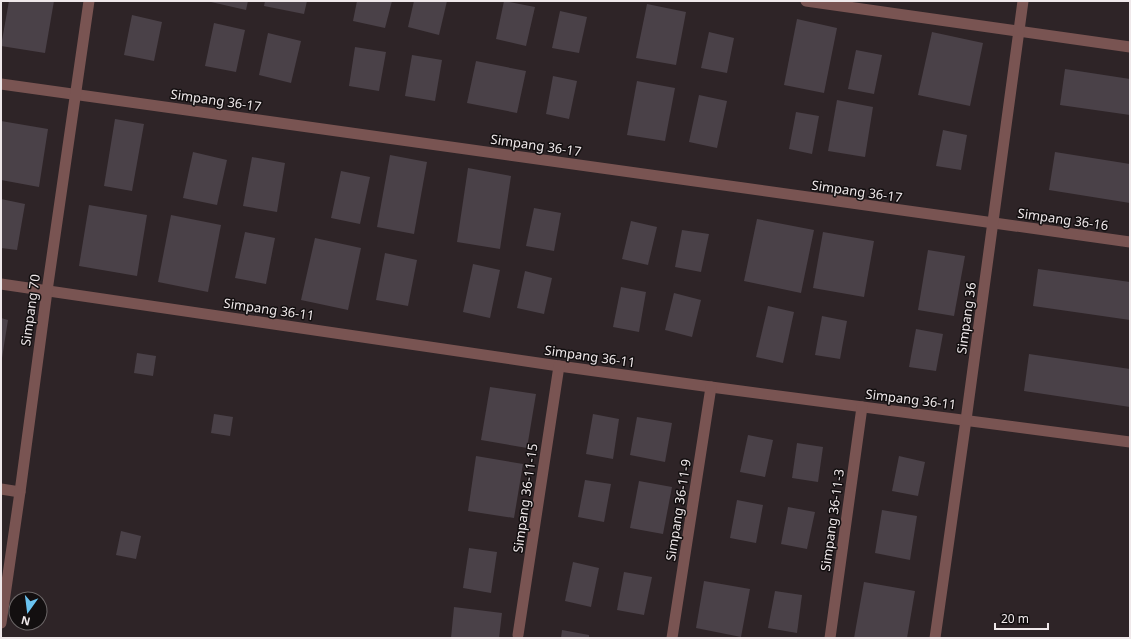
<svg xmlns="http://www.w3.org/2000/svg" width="1131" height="639" viewBox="0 0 1131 639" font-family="'Noto Sans',sans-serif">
  <rect width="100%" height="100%" fill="#2e2427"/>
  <g fill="#4a4148">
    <path d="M9,1H54L45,53L1,46Z"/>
    <path d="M212,1H248L246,10L211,2Z"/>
    <path d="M265,1H307L304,14L264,6Z"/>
    <path d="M357,1H392L385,28L353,21Z"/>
    <path d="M414,1H447L439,35L408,27Z"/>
    <path d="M504,1L535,7L526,46L496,39Z"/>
    <path d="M647,4L686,12L676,65L636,58Z"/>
    <path d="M560,11L587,17L579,53L552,48Z"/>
    <path d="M132,15L162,22L154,61L124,55Z"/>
    <path d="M797,19L837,28L824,93L784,85Z"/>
    <path d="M214,23L245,30L236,72L205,66Z"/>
    <path d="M709,32L734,38L727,73L701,68Z"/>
    <path d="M932,32L983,43L970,106L918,95Z"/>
    <path d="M268,33L301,41L291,83L259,75Z"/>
    <path d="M355,47L386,52L379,91L349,86Z"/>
    <path d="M856,50L882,55L874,94L848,89Z"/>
    <path d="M412,55L442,60L435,101L405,96Z"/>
    <path d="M476,61L526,71L517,113L467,103Z"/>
    <path d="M1065,69L1130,79V115L1060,105Z"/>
    <path d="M553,76L577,81L569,119L546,114Z"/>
    <path d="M637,81L675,88L665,141L627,135Z"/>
    <path d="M699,95L727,101L717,148L689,142Z"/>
    <path d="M837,100L873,107L865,157L828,151Z"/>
    <path d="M796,112L819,116L812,154L789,149Z"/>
    <path d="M115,119L144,124L132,191L104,186Z"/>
    <path d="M1,121L48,129L39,187L1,180Z"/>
    <path d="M943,130L967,135L961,170L936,166Z"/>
    <path d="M193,152L227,160L217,205L183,198Z"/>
    <path d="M1055,152L1130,164V203L1049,190Z"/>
    <path d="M390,155L427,162L414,234L377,227Z"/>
    <path d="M252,157L285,163L277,212L243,206Z"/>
    <path d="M468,168L511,176L500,249L457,242Z"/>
    <path d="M341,171L370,177L360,224L331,218Z"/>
    <path d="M1,199L25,204L17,250L1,248Z"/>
    <path d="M89,205L147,215L137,276L79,266Z"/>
    <path d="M534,208L561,213L554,251L526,246Z"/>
    <path d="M171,215L221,225L208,292L158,282Z"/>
    <path d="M757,219L814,230L801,293L744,281Z"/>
    <path d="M631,221L657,227L648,265L622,259Z"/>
    <path d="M682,230L709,234L701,272L675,267Z"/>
    <path d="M245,232L275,238L266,284L235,278Z"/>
    <path d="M823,232L874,241L864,297L813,288Z"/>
    <path d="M315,238L361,248L348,310L301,300Z"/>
    <path d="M928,250L965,256L954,316L918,310Z"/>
    <path d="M385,253L417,260L408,306L376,300Z"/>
    <path d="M473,264L500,270L490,318L463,312Z"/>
    <path d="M1038,269L1130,282V320L1033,306Z"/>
    <path d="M525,271L552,278L544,314L517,308Z"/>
    <path d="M621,287L646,292L639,332L613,327Z"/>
    <path d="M674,293L701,300L692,337L665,330Z"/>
    <path d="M768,306L794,312L783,363L756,357Z"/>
    <path d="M822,316L847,321L840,359L815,355Z"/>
    <path d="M1,318L8,320L2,358H1Z"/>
    <path d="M916,329L943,334L936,371L909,367Z"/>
    <path d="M137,353L156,356L153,376L134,373Z"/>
    <path d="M1029,354L1130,369V407L1024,391Z"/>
    <path d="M490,387L536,394L527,448L481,440Z"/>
    <path d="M214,414L233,417L230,436L211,433Z"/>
    <path d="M593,414L619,419L613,459L586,454Z"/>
    <path d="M637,417L672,423L665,462L630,455Z"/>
    <path d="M748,435L773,440L765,477L740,472Z"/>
    <path d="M797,443L823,447L818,482L792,478Z"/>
    <path d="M476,456L523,464L514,518L468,511Z"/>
    <path d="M899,456L925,462L918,496L892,491Z"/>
    <path d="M585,480L611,484L604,522L578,517Z"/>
    <path d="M639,481L672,487L663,534L630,528Z"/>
    <path d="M737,500L763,505L756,543L730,538Z"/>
    <path d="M788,507L815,512L807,549L781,544Z"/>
    <path d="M882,510L917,516L910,560L875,553Z"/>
    <path d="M121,531L141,536L136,559L116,555Z"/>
    <path d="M469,548L497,552L491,593L463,588Z"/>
    <path d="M573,562L599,568L591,607L565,601Z"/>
    <path d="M624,572L652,577L644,615L617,610Z"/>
    <path d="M704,581L750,589L741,637L696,628Z"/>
    <path d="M864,582L915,591L907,638H854Z"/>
    <path d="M775,591L802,595L797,633L768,628Z"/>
    <path d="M454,607L502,613L499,638H451Z"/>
    <path d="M562,630L589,635V638H561Z"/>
  </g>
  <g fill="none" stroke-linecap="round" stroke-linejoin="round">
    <g stroke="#795452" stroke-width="11">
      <path d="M806,1L1130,47"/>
      <path d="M1,84L1130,242"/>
      <path d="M1,284L559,366L711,387L1130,442"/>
      <path d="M1,489L20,492"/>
      <path d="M1,623L20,492L47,291L89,1"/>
      <path d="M518,635L559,366"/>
      <path d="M672,638L711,387"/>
      <path d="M830,638L862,407"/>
      <path d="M935,638L966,420L1023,1"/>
    </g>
  </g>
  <g text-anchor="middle" stroke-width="3" stroke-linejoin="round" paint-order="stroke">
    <g font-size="13" fill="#efe8ea" stroke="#130f10">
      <text transform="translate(216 100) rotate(8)" y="5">Simpang 36-17</text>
      <text transform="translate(536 145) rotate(8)" y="5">Simpang 36-17</text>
      <text transform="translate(857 191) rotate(8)" y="5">Simpang 36-17</text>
      <text transform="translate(1063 219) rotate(8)" y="5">Simpang 36-16</text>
      <text transform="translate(269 309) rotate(8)" y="5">Simpang 36-11</text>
      <text transform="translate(30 310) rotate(-82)" y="5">Simpang 70</text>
      <text transform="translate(966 318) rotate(-82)" y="5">Simpang 36</text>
      <text transform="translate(590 356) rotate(8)" y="5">Simpang 36-11</text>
      <text transform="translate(911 399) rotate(7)" y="5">Simpang 36-11</text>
      <text transform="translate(525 498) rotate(-82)" y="5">Simpang 36-11-15</text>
      <text transform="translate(678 510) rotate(-81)" y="5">Simpang 36-11-9</text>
      <text transform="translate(832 520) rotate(-82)" y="5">Simpang 36-11-3</text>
    </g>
  </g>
  <rect width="1131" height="639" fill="none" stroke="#efe8ea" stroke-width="4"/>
  <g transform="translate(28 611) rotate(194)"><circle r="19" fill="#130f10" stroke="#6b6667"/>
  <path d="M0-3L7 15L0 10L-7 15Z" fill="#6ac3f1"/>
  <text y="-6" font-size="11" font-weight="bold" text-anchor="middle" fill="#efe8ea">N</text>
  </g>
  <path d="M995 623v6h53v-6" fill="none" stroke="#efe8ea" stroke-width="2"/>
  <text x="1001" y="623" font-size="12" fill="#efe8ea" stroke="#130f10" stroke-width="3" paint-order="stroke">20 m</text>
</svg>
